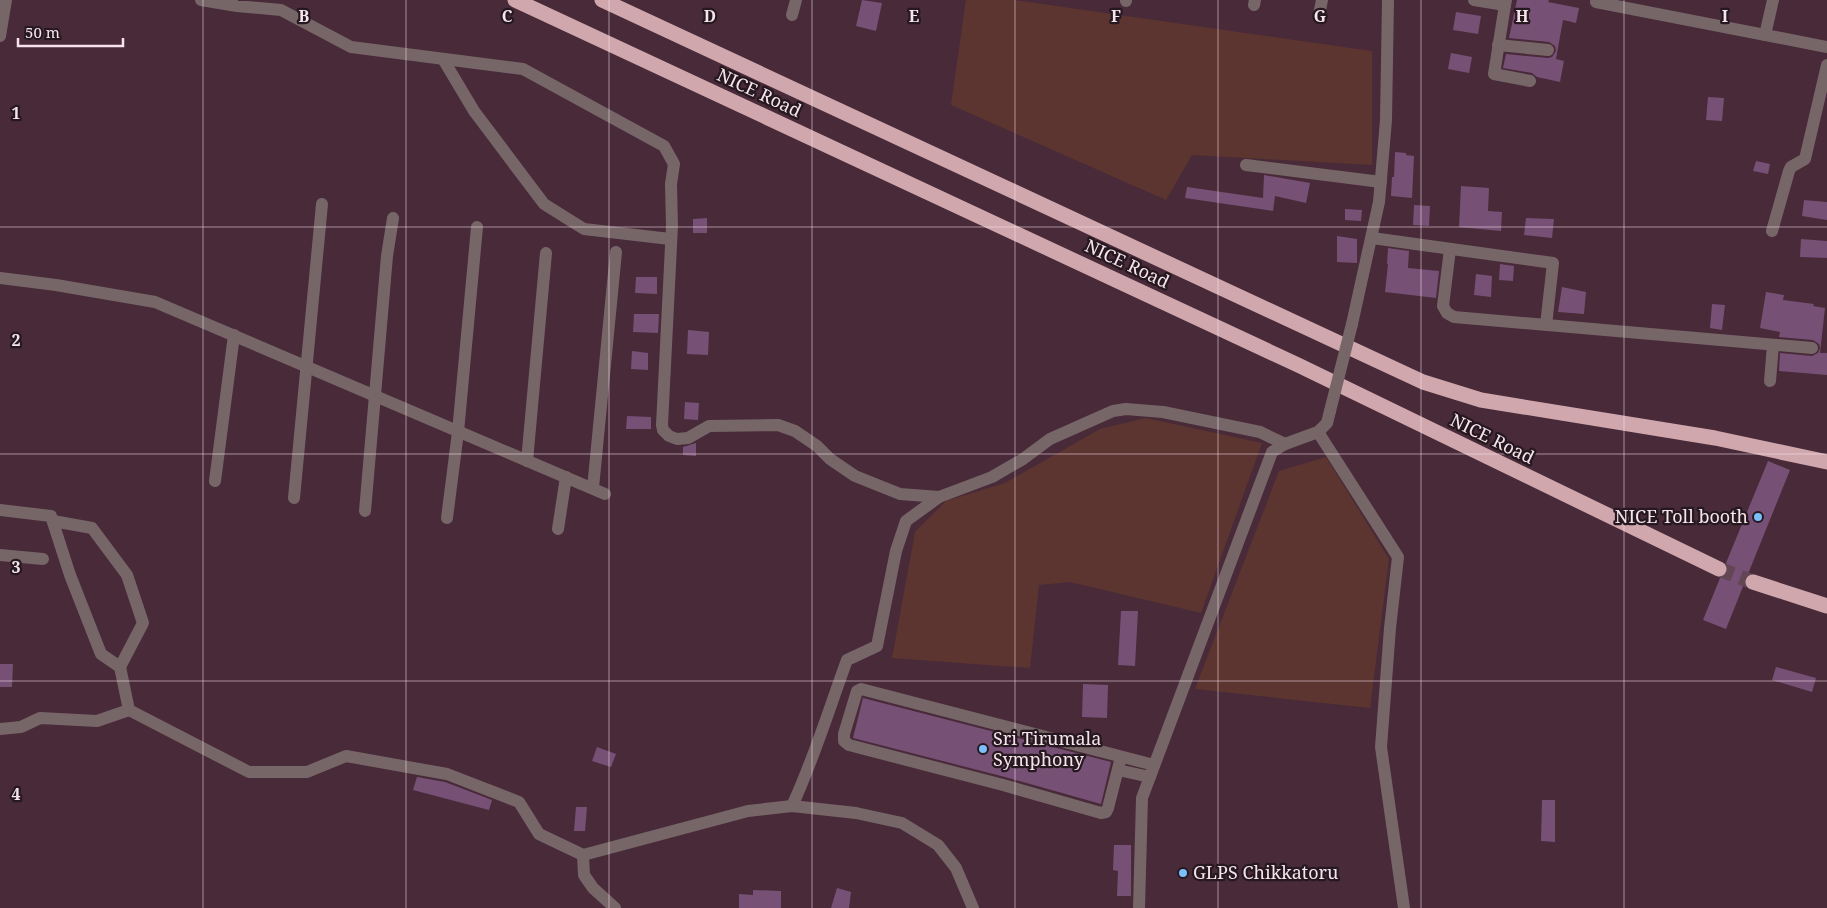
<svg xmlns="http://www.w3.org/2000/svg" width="1827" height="908" viewBox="0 0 1827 908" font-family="'Noto Serif',serif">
  <rect width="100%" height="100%" fill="#482a39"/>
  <g fill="#5d3530">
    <path d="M966,0H1015L1372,51V165L1192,155L1166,200L951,105Z"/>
    <path d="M1146,418L1262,443L1201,613L1070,582L1039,585L1030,668L892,658L915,532L946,501L1005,483L1100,429Z"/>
    <path d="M1326,457L1389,559L1370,708L1195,689L1279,471Z"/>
  </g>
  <g fill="#775076">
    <path d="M862,0L882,3L876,31L856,26Z"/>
    <path d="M1517,0H1549L1548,2L1579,8L1576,23L1563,20L1556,59L1564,61L1560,82L1537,77L1532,73L1503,68L1506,54L1548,58L1552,57L1556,51L1555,46L1549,42L1509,38Z"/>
    <path d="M1456,12L1481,16L1478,34L1453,30Z"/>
    <path d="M1451,53L1472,57L1469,73L1448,69Z"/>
    <path d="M1708,97L1724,98L1722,121L1706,120Z"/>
    <path d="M1395,152L1406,153V155L1414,156L1412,198L1391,196L1392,177H1394Z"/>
    <path d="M1756,161L1770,164L1768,174L1753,171Z"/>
    <path d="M1264,175L1310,183L1306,203L1275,196L1273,211L1185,198L1187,187L1263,198Z"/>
    <path d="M1461,186L1489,188L1488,211L1502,212L1501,231L1459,227Z"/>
    <path d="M1804,200L1827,202V220L1802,216Z"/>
    <path d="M1414,205L1430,206L1429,226L1413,225Z"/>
    <path d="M1345,209L1362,210L1361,221L1345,220Z"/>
    <path d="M707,218V233H693V219Z"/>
    <path d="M1526,218L1554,219L1552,238L1524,235Z"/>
    <path d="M1337,236L1357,239V263L1337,262Z"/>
    <path d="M1801,239L1827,241V258L1800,257Z"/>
    <path d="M1388,248L1409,251L1408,268L1439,271L1436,298L1385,292L1388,264H1387Z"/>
    <path d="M1500,264L1514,266L1513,281L1499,280Z"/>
    <path d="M1476,274L1492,276L1491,297L1474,295Z"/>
    <path d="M636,277H657V294L635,293Z"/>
    <path d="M1562,287L1586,292L1584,314L1558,312Z"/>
    <path d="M1766,292L1784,295L1783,300L1814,304L1813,306L1825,308L1820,353H1827V375L1779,371L1780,353L1812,356L1818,353L1820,348L1819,344L1813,340L1779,337L1780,332L1760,328Z"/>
    <path d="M1712,304L1725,305L1722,330L1710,328Z"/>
    <path d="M634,314H659L658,333L633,332Z"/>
    <path d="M688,330L709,332L708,355L687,354Z"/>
    <path d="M632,351L648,353V370L631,369Z"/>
    <path d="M685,402L699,403L698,420L684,419Z"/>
    <path d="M627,416L651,417V429H626Z"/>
    <path d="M696,443V456L683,455V447Z"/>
    <path d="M1768,461L1790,470L1748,574L1744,579V584L1726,629L1703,620L1720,578L1728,573V568L1726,563Z"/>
    <path d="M1121,611H1138L1135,666L1118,665Z"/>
    <path d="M0,664H13L12,687H0Z"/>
    <path d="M1776,667L1816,678L1812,692L1772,680Z"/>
    <path d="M1083,684L1108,685L1107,718L1082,717Z"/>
    <path d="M863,698L1111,762L1101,804L1005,777L853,738Z"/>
    <path d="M597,747L616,754L611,767L592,761Z"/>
    <path d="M417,777L445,782L492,800L489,810L413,790Z"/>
    <path d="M1542,800H1555V842L1541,841Z"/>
    <path d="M576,807H587L585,831H574Z"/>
    <path d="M1114,845H1131V896H1117L1118,871L1113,870Z"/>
    <path d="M837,888L851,892L849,908H831Z"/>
    <path d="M753,890L781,891V908H739V894L753,895Z"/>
  </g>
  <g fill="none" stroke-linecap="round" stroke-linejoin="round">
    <path stroke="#624654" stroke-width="15" stroke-dasharray="15 8" stroke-linecap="butt" d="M1719,569L1753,582"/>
    <g stroke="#776668" stroke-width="12">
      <path d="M201,0L237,6L281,10L351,47L523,69L664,146L674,164L671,184L672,226L662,425L663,430L669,436L677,439L688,438L709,426L778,425L795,431L817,446L830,459L855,476L900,494L939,497L992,477L1023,459L1050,439L1113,411L1126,409L1163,412L1260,432L1285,444"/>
      <path d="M1474,0L1505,5L1506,0"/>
      <path d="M1126,1V0"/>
      <path d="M1596,2L1827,47"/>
      <path d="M1254,5L1255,0"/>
      <path d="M1505,5L1494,74L1530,81"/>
      <path d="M792,15L796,0"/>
      <path d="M1319,15L1322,0"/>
      <path d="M1765,35L1773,0"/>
      <path d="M0,36L6,0"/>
      <path d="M1498,45L1548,50"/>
      <path d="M443,59L474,111L544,204L584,229L670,239"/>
      <path d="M1246,165L1381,182"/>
      <path d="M1772,231L1789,171L1791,167L1805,159L1827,65"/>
      <path d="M1372,238L1553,263L1546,325"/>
      <path d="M1450,249L1443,306L1447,313L1454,317L1812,348"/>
      <path d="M0,278L56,285L155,302L605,494"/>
      <path d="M1352,324L1379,202L1386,120L1388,0"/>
      <path d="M1770,381L1773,345"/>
      <path d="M1318,432L1398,557L1390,628L1381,747L1404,908"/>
      <path d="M527,461L546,253"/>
      <path d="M215,481L234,335"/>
      <path d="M593,488L616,252"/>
      <path d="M294,498L322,204"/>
      <path d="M0,510L51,516L70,575L101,654L120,667L129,710"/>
      <path d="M365,511L387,256L393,218"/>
      <path d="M447,518L458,432L477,227"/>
      <path d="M53,521L92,528L127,575L143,623L120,667"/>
      <path d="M558,529L566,477"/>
      <path d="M0,555L43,559"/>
      <path d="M0,729L21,727L40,718L97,721L129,710L249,772H307L346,756L447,774L519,802L539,834L583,855L748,811L792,806L856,813L902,823L938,845L956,868L973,908"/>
      <path d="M1121,757L1108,808L1106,812L1101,813L1003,785L849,745L844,741V734L857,691L861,689L1154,765"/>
      <path d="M1118,770L1150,777"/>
      <path d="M792,806C814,759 829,709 847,660L877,646L896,551L906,521L939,497"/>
      <path d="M583,855L584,875L593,888L615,908"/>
      <path d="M1139,908L1142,798L1272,452L1285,444L1318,432L1327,423L1330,411"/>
    </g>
    <g stroke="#d0a7ad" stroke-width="15">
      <path d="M515,0L1298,365L1719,569"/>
      <path d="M602,0L1423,382L1481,400L1715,438L1827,462"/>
      <path d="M1753,582L1827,606"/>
    </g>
    <path stroke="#776668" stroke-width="12" d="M1330,411L1352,324"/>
  </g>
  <path fill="none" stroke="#f7e3ec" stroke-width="1" stroke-opacity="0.55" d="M203,0V908M406,0V908M609,0V908M812,0V908M1015,0V908M1218,0V908M1421,0V908M1624,0V908M0,227H1827M0,454H1827M0,681H1827"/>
  <g fill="#7cbef9" stroke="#25181f" stroke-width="2">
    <circle cx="1758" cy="517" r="5"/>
    <circle cx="983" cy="749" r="5"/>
    <circle cx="1183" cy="873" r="5"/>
  </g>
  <g text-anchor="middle" stroke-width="4.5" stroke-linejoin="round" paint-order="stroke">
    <g font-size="18" fill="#f7e3ec" stroke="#25181f">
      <text transform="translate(759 93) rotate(25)" y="6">NICE Road</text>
      <text transform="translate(1127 264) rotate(25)" y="6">NICE Road</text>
      <text transform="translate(1492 439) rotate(26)" y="6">NICE Road</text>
    </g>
    <g font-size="18" fill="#f7e3ec" stroke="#25181f" text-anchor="start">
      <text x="1748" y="523" text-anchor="end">NICE Toll booth</text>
      <text x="993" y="745">Sri Tirumala<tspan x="993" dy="21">Symphony</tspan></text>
      <text x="1193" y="879">GLPS Chikkatoru</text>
    </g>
  </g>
  <g font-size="16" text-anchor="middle" font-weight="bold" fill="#f7e3ec" stroke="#25181f" stroke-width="4.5" stroke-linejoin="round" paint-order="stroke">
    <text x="304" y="22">B</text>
    <text x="507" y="22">C</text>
    <text x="710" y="22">D</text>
    <text x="914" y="22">E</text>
    <text x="1116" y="22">F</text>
    <text x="1320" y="22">G</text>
    <text x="1522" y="22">H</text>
    <text x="1725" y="22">I</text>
    <text x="16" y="119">1</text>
    <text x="16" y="346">2</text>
    <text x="16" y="573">3</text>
    <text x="16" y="800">4</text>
  </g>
  <path d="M18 38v8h105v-8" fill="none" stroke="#f7e3ec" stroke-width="2.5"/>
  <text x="25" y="38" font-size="15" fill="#f7e3ec" stroke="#25181f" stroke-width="4" paint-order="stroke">50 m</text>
</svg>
